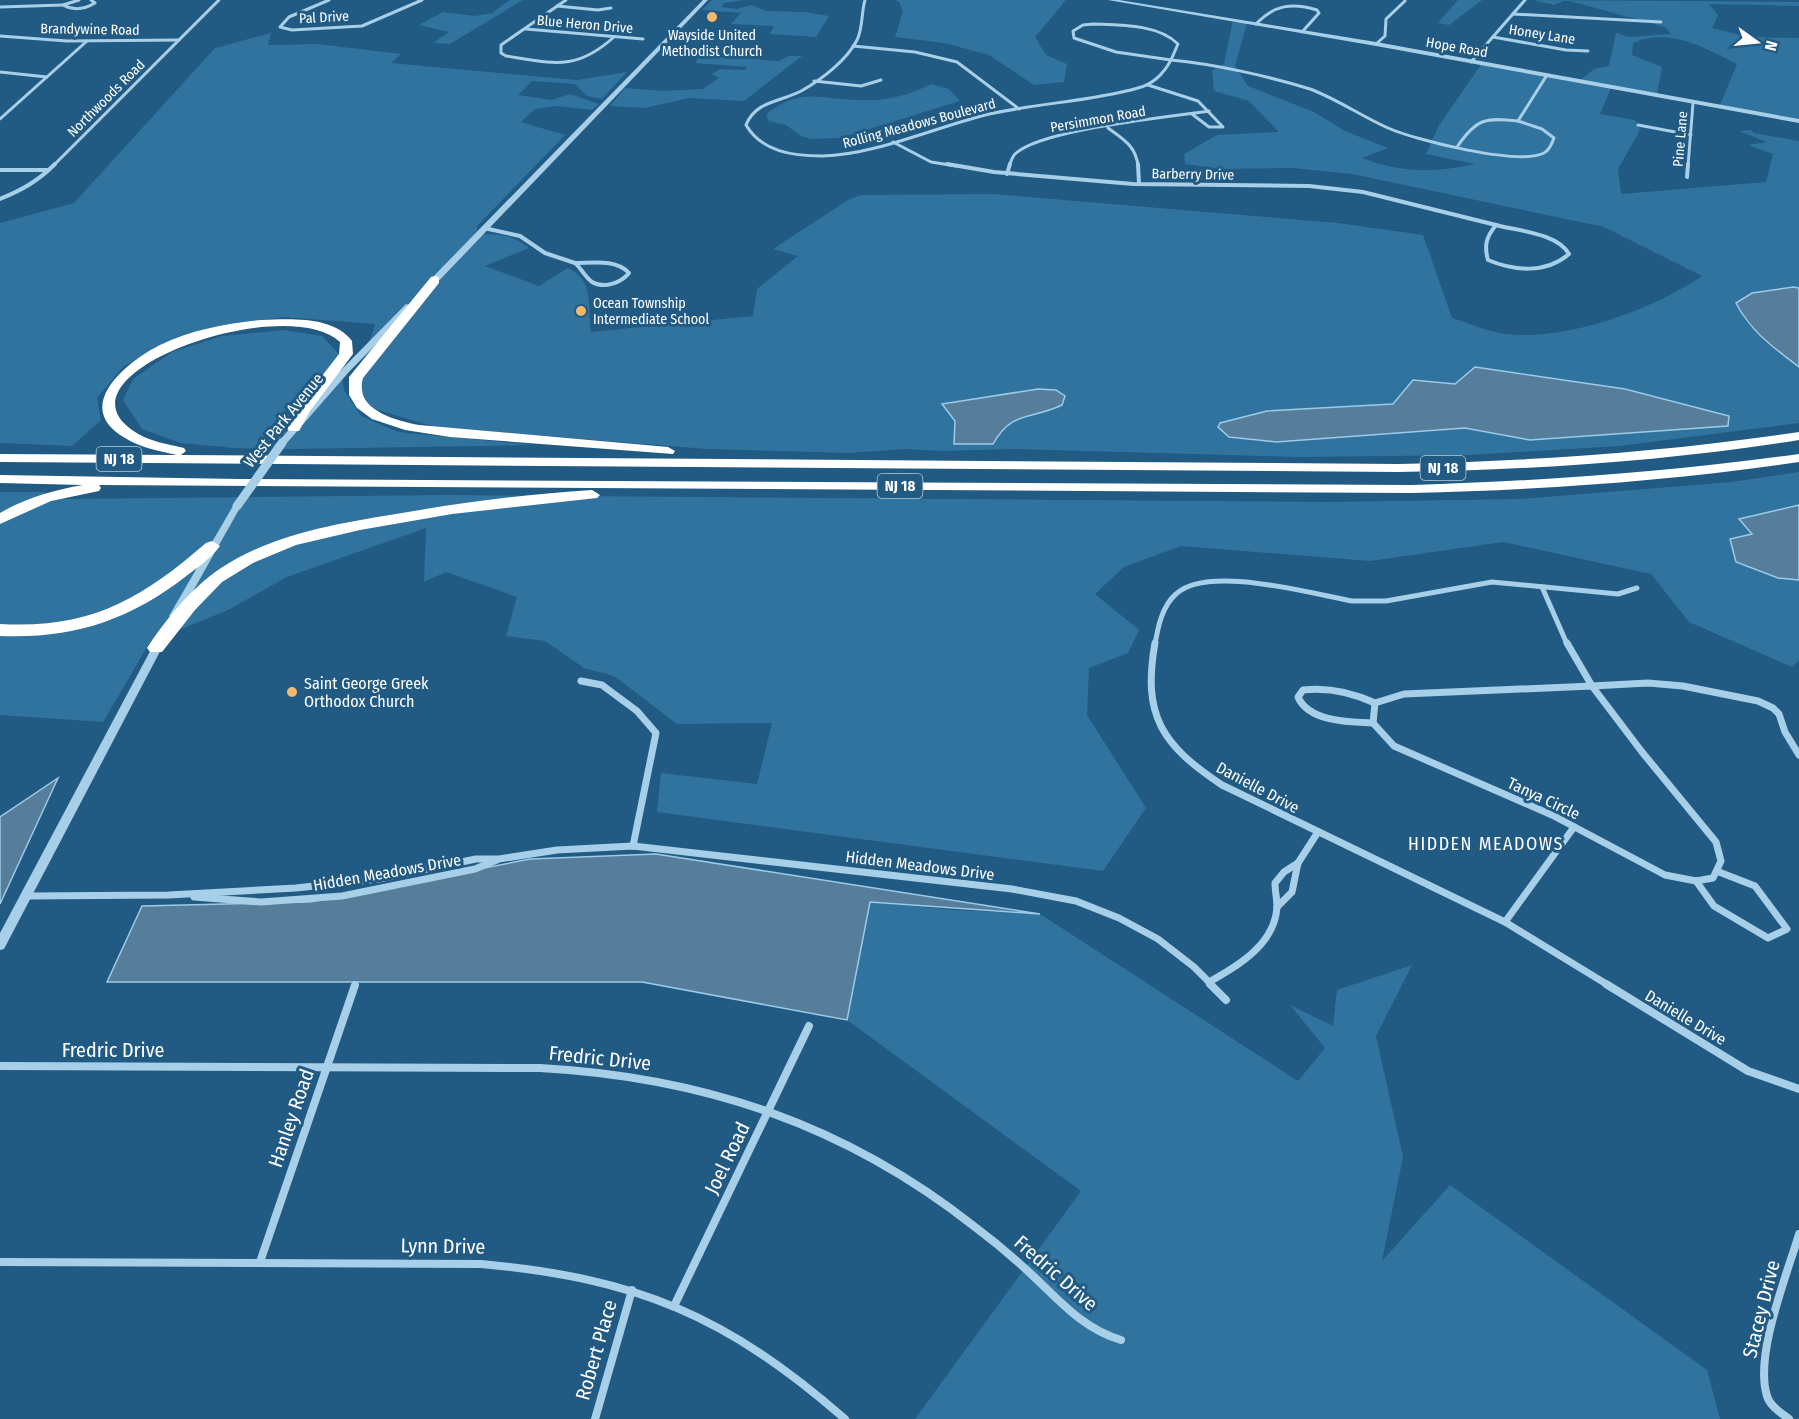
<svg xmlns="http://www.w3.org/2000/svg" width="1799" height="1419" viewBox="0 0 1799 1419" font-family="'Fira Sans Condensed',sans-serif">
  <rect width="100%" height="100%" fill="#215a83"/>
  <g fill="#31739f" fill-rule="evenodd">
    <path d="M510,0H523L450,44L433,43L449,32L419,25L443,12L475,16L492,13Z"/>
    <path d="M712,0H744L724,3L721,7L737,9L751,5L766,11L804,12L829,16L816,37L770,34L774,26L731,24L741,13L702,10Z"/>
    <path d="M894,0H1066L1035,37L1046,55L1067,64L1064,82L1034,85L989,55L944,43L895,37L903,11L899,2Z"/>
    <path d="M1458,0H1482L1449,25L1438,23Z"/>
    <path d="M1533,0L1799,2V6L1709,4L1718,15L1712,28L1748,37L1799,38V119L1720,105L1737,64C1705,48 1669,27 1633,43L1632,55L1662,67L1657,94L1611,88L1600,114L1635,120L1640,130L1618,169L1621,194L1766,182L1773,154L1748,145L1767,142L1739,131L1752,130L1753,133L1799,141V288L1793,287L1743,318L1764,341L1799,367V423L1619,446L1469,455L1300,457L1013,449L943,451L905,449L848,453L707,449L435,427L371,408L357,383L375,324L284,317L220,327L172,341L124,366L97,398L101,420L72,446L0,443V223L74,203L215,48L271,33L268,45L318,44L401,54L391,63L577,80L627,72L602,99L587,96L575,84L532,81L518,95L551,100L570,94L599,104L592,110L557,106L535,109L521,122L565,135L477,226V235C500,233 510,234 529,248L485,266L539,286L568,268C595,281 587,306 591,332L753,316L757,289L798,256L773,249L848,200L861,195L993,194L1338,223L1423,235L1452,318C1469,323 1488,332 1506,334C1567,341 1652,310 1702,276L1604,227L1352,174L1293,168L1221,169L1185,164L1184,154L1217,135L1279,132L1249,101L1214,91L1212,71L1224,64L1233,20L1247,23L1235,66L1248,86L1314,112L1345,131L1388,148L1362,158C1401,173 1435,173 1475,164L1426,154L1438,127L1482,63L1578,82L1594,69L1609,66L1616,33L1629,37L1671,34L1665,27L1566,0L1554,5ZM1413,380L1455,384L1728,426L1530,440L1465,428L1276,442L1267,411L1393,404ZM1062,405L1050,411L1012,420L1000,430L954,444L955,421Z"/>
    <path d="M700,55L779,61L789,56H802L744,101L689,98L645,108L610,106L625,88L662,91L703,89L719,78L712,74L720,69L745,70L747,67L695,63Z"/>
    <path d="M931,84L949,89L960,101L840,138L811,139L801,136L786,125L769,121L766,115C800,86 820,100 859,100C885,101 908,96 931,84Z"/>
    <path d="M284,330L322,336L338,353L344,390L361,416L398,432L535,445L292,449L234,448L181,443L142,429L123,400L133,379L172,352L222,336Z"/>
    <path d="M1799,472V505L1740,519L1752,534L1730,539L1778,578L1799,580V660L1792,667L1689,622L1651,574L1503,542L1370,561L1181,546L1124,567L1095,594L1139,630L1128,653L1089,668L1087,715L1146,808L1103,871L657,812L661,773L757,784L772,723L677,724L614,676L584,668L545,641L506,636L517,597L446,572L424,582L426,528L287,577L228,610L150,642L103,722L0,715V492H43L66,499L445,495L1328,502L1521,499L1732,482Z"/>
    <path d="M870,902L955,910L1040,914L1298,1081L1325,1048L1290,1005L1333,1026L1337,990L1412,965L1376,1036L1403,1157L1382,1261L1450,1185L1707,1370L1720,1419H915L1081,1191L847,1020Z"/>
  </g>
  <g fill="#567e9a" stroke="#9ccbea" stroke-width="1.5">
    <path d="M1793,287L1799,288V367C1774,348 1750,331 1736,303L1752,293Z"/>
    <path d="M1475,367L1625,389L1729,416L1728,426L1530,440L1465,428L1276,442L1229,437L1218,427L1220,423L1267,411L1393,404L1413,380L1455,384Z"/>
    <path d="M1038,389L1056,390L1065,396L1062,405C1031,420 1012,410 993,444H954L955,421L942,404Z"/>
    <path d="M1799,505V580L1778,578L1736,562L1730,539L1752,534L1739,519Z"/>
    <path d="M58,778L0,904V817Z"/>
    <path d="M656,854L1040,914L870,902L847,1020L642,982H107L142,906L310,902L530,859Z"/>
  </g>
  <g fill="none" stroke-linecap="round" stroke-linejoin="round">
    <g stroke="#a8cfe8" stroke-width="3">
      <path d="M79,0L63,5C74,11 85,9 95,3L91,0"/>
      <path d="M329,0L289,17L280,27L292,30L362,26L422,0"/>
      <path d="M566,0L501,45V53L506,56C553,63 575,72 614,37"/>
      <path d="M865,0C861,14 863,28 857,40C847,60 822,79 803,90C782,102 756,100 746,125C762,152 793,156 822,156C874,155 934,128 985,115C1035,103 1089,102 1138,88C1154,84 1164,73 1171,60"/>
      <path d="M557,6L598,10L611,8"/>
      <path d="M0,7L63,5"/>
      <path d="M1513,14L1661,22"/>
      <path d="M1093,24C1120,25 1158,24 1178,44L1171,60L1116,52L1074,38L1073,31L1083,25Z"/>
      <path d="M1256,24C1274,5 1292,2 1317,10L1319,13L1302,32"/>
      <path d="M526,29L643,39"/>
      <path d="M0,36L67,41L179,40"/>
      <path d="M1493,37L1566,50L1588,51"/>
      <path d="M1376,44L1385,36L1386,19L1405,1"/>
      <path d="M853,46L915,52L957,62L1019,109"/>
      <path d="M1171,60C1214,64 1268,76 1310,89C1337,99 1361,116 1388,128C1415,140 1518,166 1544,153C1550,150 1552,143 1554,138L1542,129L1518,121L1547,75"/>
      <path d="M1471,62L1525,0"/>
      <path d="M0,72L47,77"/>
      <path d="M814,81L861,86L881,80"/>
      <path d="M1148,85L1198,101L1223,127H1209L1192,114"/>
      <path d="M0,119L87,41"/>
      <path d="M1638,125L1691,135"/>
      <path d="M1108,128C1123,139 1136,146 1138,166"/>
      <path d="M893,142L931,162L956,166"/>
      <path d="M1457,147C1476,119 1485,117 1518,121"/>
      <path d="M53,166L219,0"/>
      <path d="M1009,166C1011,162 1012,157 1015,154C1041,129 1170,117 1209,111"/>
      <path d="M1688,166L1693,103"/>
    </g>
    <g stroke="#a8cfe8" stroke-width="4">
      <path d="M947,164L994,172L1133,184L1309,186L1363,192L1496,225"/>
      <path d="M1138,164L1139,184"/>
      <path d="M0,170H48"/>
      <path d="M1007,174L1010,164"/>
      <path d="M1687,177L1688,164"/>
      <path d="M0,199C22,190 38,181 55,164"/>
      <path d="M1496,225C1518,231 1557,233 1569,254C1546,274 1514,271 1488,260C1484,246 1486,237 1496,225Z"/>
      <path d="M484,228L520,236L545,253L575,263"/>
      <path d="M575,263C593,263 616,259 629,273C621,283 604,289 592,282C585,277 581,268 575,263Z"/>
    </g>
    <g stroke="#a8cfe8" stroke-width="5">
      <path d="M1542,587L1567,644"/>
      <path d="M1155,644C1158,627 1162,606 1176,594C1207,564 1312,594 1352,601H1386L1492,582L1618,594L1637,588"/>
    </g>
    <g stroke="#a8cfe8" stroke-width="7">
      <path d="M1155,643C1142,716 1162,745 1222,785L1505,922L1608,985"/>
      <path d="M1567,643L1592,686"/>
      <path d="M581,681L602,685L637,711L656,733L633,846"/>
      <path d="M1592,686L1642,752L1716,842L1721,861L1713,878L1696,881L1665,875L1552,815L1394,746L1373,723L1375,703L1404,694Z"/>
      <path d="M1592,686L1648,683L1683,686L1758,701L1773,708L1779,714L1785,732L1799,755"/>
      <path d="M1373,723C1349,722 1309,722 1298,697L1303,690C1329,687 1351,692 1375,703"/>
      <path d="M1696,881L1714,906L1768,938L1787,929L1755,886L1719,872"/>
      <path d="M27,896L169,895L296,888L379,879L476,859H499L557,850L633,846L1012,889L1076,901L1119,918L1158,939L1194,967L1212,985"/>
      <path d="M194,897L261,902L342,896L475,869L497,860"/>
      <path d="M1277,907L1292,892L1298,863L1318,832"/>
      <path d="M1505,922L1574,827"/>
      <path d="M1209,982C1238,966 1275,944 1277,907C1277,899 1275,891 1275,883L1284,872L1298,863"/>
    </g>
    <g stroke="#a8cfe8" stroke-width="8">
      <path d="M1210,984L1226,1000"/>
      <path d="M1606,984L1748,1071L1799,1089"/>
      <path d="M0,1066L540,1068C704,1077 846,1125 975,1227C995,1242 1013,1257 1031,1274C1059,1300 1083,1329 1121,1340"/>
      <path d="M0,1262L481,1264C637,1278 727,1316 845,1419"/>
      <path d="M260,1262L355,985"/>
      <path d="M675,1304L809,1026"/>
      <path d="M595,1419L632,1290"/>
      <path d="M1789,1419C1781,1413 1770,1406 1767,1396C1754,1355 1787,1275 1799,1234"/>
    </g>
    <g fill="#a8cfe8" fill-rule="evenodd">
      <path d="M703,0H708L431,289H425V285Z"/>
      <path d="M1108,0H1119L1376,42L1799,119V123L1376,46Z"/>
      <path d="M406,304L413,306L348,373L285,445H279V441L342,369Z"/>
      <path d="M237,503L241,506L179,616L177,618H171L169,616L233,506Z"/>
      <path d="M161,637L166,640L4,949L0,950V933L156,640Z"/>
    </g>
    <g fill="#fff" fill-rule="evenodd">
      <path d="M435,276L439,277V283L363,378C354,410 395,420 419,425L668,447L675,451L673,454L450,437L405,430L372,419L357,408L349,395V377L431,277Z"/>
      <path d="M262,320C291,319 333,316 352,341L353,354L310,411L299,431H289L287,428L298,407L339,354L340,342C285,291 51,373 132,430C147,441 167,444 184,448L186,451L181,455L1399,464C1533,461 1666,452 1799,432V440C1666,461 1533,470 1399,472L0,462V454L177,455C159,451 141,448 125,438C71,407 126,362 160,345C192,330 227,323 262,320Z"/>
      <path d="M1799,454V462C1670,481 1542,490 1412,493L99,485L101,488L99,491L51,501L0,524V513C26,498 54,490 83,485L0,483V475L239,479L1412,485C1542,481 1670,472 1799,454Z"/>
      <path d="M592,490L600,495L597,498L452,514L360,530L296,545L253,563L222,582L195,610L162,652H150L147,648C166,619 192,587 221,568C274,533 341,523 402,513C465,502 528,494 592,490Z"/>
      <path d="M212,541L220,546C211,558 197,568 185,577C128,621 72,639 0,636V624C90,629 140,600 206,543Z"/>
    </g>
    <path stroke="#a8cfe8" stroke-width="9" d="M237,506L282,443"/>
  </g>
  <g fill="#f5b86a" stroke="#215a83" stroke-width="2">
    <circle cx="712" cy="17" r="6"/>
    <circle cx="581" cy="311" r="6"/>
    <circle cx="292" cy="692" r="6"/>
  </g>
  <g text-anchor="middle" stroke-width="6" stroke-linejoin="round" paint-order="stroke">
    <g font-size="14" fill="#fff" stroke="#215a83">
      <text transform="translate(324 17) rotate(-3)" y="5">Pal Drive</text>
      <text transform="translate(585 24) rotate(5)" y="5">Blue Heron Drive</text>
      <text transform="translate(90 29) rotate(1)" y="5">Brandywine Road</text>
      <text transform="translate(1542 34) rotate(9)" y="5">Honey Lane</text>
      <text transform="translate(1457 47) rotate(10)" y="5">Hope Road</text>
      <text transform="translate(106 98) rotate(-45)" y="5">Northwoods Road</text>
      <text transform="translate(1098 119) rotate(-10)" y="5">Persimmon Road</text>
      <text transform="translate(919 123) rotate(-15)" y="5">Rolling Meadows Boulevard</text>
      <text transform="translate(1680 139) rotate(-85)" y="5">Pine Lane</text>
      <text transform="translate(1193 174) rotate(1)" y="5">Barberry Drive</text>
    </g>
    <g font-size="14" fill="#fff" stroke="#215a83">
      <text x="712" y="40">Wayside United<tspan x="712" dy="16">Methodist Church</tspan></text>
      <text x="593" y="308" text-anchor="start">Ocean Township<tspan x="593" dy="16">Intermediate School</tspan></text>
    </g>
    <g fill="#215a83" stroke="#bcceda" stroke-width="1.5">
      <rect x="96.5" y="447" width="45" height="24" rx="4.5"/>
      <rect x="1420.5" y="456" width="45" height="24" rx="4.5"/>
      <rect x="877.5" y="474" width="45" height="24" rx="4.5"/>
    </g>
    <g font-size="15" font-weight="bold" fill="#fff">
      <text x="119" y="464">NJ 18</text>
      <text x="1443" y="473">NJ 18</text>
      <text x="900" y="491">NJ 18</text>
    </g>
    <g font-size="16" fill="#fff" stroke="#215a83">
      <text transform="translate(283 420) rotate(-51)" y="6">West Park Avenue</text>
      <text transform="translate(1258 787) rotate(28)" y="6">Danielle Drive</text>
      <text transform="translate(1544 798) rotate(25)" y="6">Tanya Circle</text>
      <text transform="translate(920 865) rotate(7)" y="6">Hidden Meadows Drive</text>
      <text transform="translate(387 872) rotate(-10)" y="6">Hidden Meadows Drive</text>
      <text transform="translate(1686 1017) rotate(31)" y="6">Danielle Drive</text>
    </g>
    <g font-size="16" fill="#fff" stroke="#215a83" text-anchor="start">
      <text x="304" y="689">Saint George Greek<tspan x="304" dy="18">Orthodox Church</tspan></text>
    </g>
    <g font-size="18" letter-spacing="1.5" fill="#fff" stroke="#215a83">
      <text x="1486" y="850">HIDDEN MEADOWS</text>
    </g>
    <g font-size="20" fill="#fff" stroke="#215a83">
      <text x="113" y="1057">Fredric Drive</text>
      <text transform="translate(600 1058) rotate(6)" y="7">Fredric Drive</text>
      <text transform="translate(291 1118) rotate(-71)" y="7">Hanley Road</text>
      <text transform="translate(727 1158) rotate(-64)" y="7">Joel Road</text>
      <text transform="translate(443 1246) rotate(1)" y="7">Lynn Drive</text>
      <text transform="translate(1056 1273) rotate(41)" y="7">Fredric Drive</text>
      <text transform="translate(1761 1309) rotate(-76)" y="7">Stacey Drive</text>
      <text transform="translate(596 1350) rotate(-74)" y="7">Robert Place</text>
    </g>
  </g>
  <g transform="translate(1757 42) rotate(105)" stroke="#215a83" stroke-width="4.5" paint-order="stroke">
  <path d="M0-4.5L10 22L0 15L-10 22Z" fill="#ffffff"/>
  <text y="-9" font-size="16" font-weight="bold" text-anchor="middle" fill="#ffffff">N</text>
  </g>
</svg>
